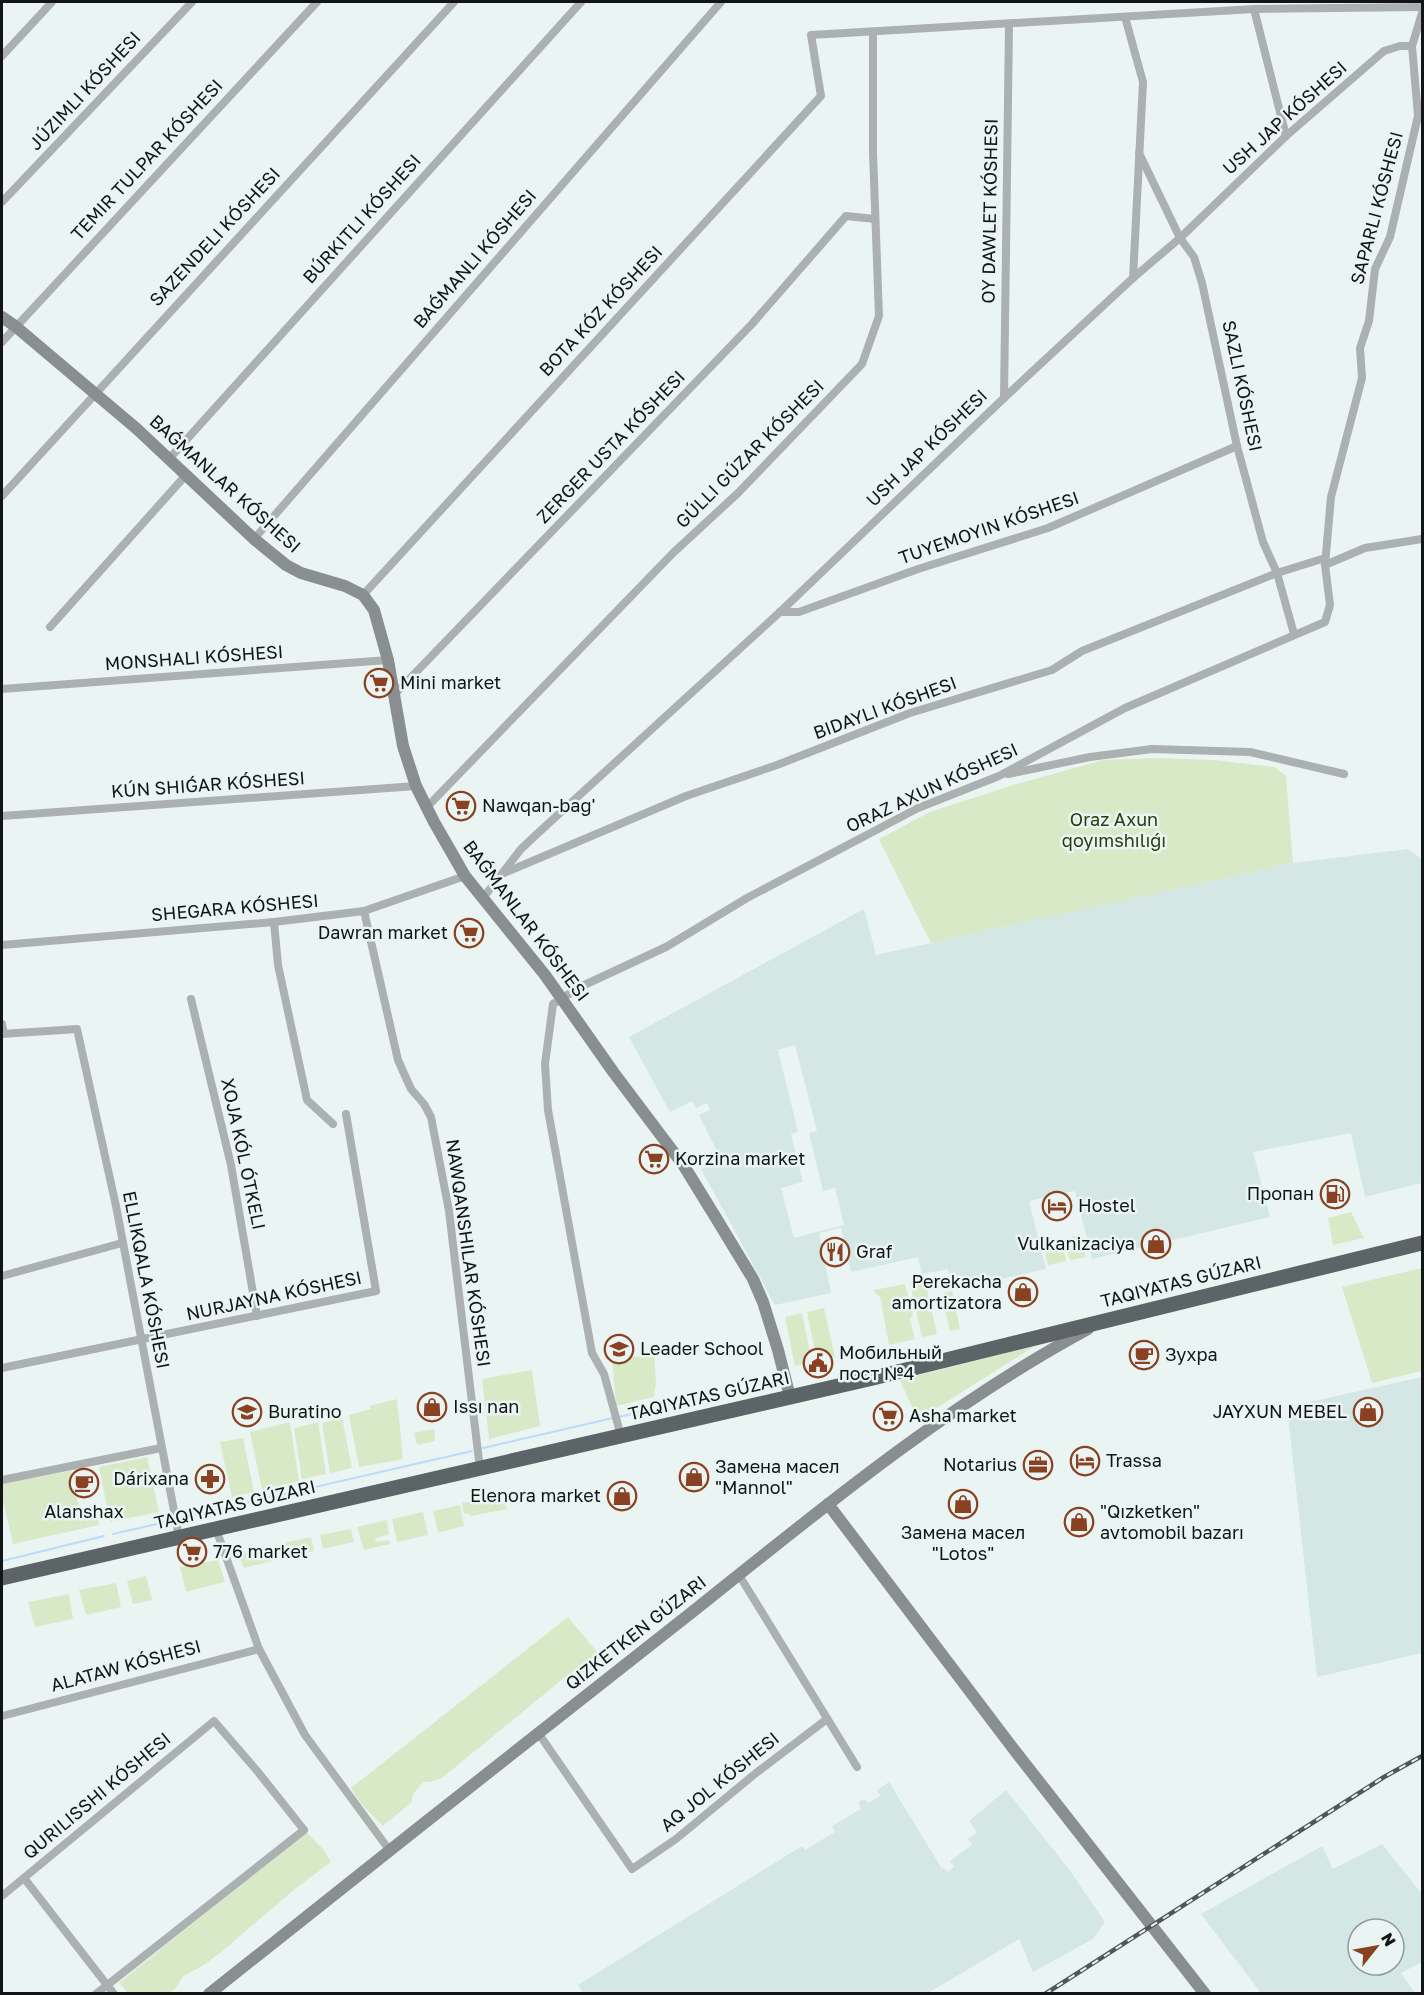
<svg xmlns="http://www.w3.org/2000/svg" width="1424" height="1995" viewBox="0 0 1424 1995" font-family="'Golos Text',sans-serif">
  <rect width="100%" height="100%" fill="#eaf5f3"/>
  <g fill="#d4e7e4" fill-rule="evenodd">
    <path d="M1408,849L1422,859V1183L1365,1197L1351,1133L1253,1152L1270,1217L1092,1259L1075,1191L1029,1201L1046,1269L952,1290L948,1269L922,1274L918,1257L851,1272L841,1228L819,1233L831,1293L775,1305L701,1169L721,1159L699,1115L710,1110L707,1103L696,1108L692,1101L670,1112L629,1037L864,909L876,955L1293,863ZM795,1045L817,1131L809,1133L823,1191L835,1188L844,1225L794,1238L781,1188L803,1182L791,1134L798,1132L778,1050Z"/>
    <path d="M1422,1377V1653L1317,1677L1287,1407Z"/>
    <path d="M889,1782L942,1869L944,1868L947,1872L954,1867L950,1861L972,1845L968,1839L977,1832L969,1821L1006,1790L1068,1868L1105,1922L1093,1939L1033,1972L1019,1939L928,1993L584,1994L578,1985L802,1846L805,1850L835,1832L832,1826L861,1809L858,1802L864,1799L868,1803L880,1796L877,1790Z"/>
    <path d="M1382,1844L1422,1894V1962L1401,1973L1415,1993H1261L1201,1914L1322,1846L1333,1869ZM1358,1929H1394V1965H1358Z"/>
  </g>
  <g fill="#d8e9c8">
    <path d="M1156,758L1214,760L1275,767L1286,776L1293,863L931,943L879,839L930,812L1013,785L1103,760Z"/>
    <path d="M1351,1212L1364,1238L1333,1245L1328,1218Z"/>
    <path d="M1081,1235L1086,1257L1070,1260L1066,1245L1072,1243L1070,1237Z"/>
    <path d="M1056,1240L1057,1247L1063,1246L1066,1261L1048,1265L1043,1243Z"/>
    <path d="M1422,1268V1371L1372,1383L1342,1287Z"/>
    <path d="M925,1280L937,1334L922,1337L910,1283Z"/>
    <path d="M905,1284L913,1315L910,1319L915,1339L889,1345L880,1297L875,1293L874,1290Z"/>
    <path d="M952,1291L960,1329L950,1331L942,1297L944,1293Z"/>
    <path d="M824,1308L835,1357L817,1361L807,1312Z"/>
    <path d="M802,1313L812,1362L795,1366L785,1317Z"/>
    <path d="M1035,1346L916,1421L912,1407L900,1380Z"/>
    <path d="M654,1355L656,1384L654,1397L616,1406L612,1359Z"/>
    <path d="M532,1370L540,1426L489,1439L482,1379Z"/>
    <path d="M397,1399L403,1459L359,1467L349,1415L371,1409L369,1406Z"/>
    <path d="M342,1418L352,1468L330,1473L322,1423Z"/>
    <path d="M290,1422L299,1481L262,1490L250,1432Z"/>
    <path d="M318,1422L326,1474L302,1479L294,1428Z"/>
    <path d="M434,1429L435,1441L417,1445L414,1433Z"/>
    <path d="M243,1438L254,1492L232,1497L220,1442Z"/>
    <path d="M147,1457L159,1512L110,1522L99,1467Z"/>
    <path d="M71,1471L79,1508L96,1505L99,1525L13,1544L2,1497V1484Z"/>
    <path d="M503,1496L507,1509L471,1516L469,1514H464L462,1503Z"/>
    <path d="M460,1505L464,1526L438,1533L433,1511Z"/>
    <path d="M423,1512L428,1535L397,1542L392,1519Z"/>
    <path d="M387,1520L389,1534L375,1539L376,1542L389,1540L390,1544L364,1550L357,1527Z"/>
    <path d="M351,1529L354,1542L323,1549L320,1535Z"/>
    <path d="M311,1537L314,1551L284,1558L279,1546L280,1544Z"/>
    <path d="M268,1547L272,1561L244,1568L238,1554Z"/>
    <path d="M218,1560L225,1582L186,1592L180,1567Z"/>
    <path d="M146,1576L152,1600L133,1604L127,1581Z"/>
    <path d="M116,1583L121,1607L86,1615L79,1590Z"/>
    <path d="M69,1594L73,1619L35,1627L28,1602Z"/>
    <path d="M568,1617L597,1652L594,1657L564,1678L442,1778L430,1782H423L413,1794L412,1802L383,1826L362,1805L351,1788Z"/>
    <path d="M306,1832L323,1849L331,1862L295,1889L220,1953L201,1967L183,1976L176,1988L169,1993H128L119,1983Z"/>
  </g>
  <g fill="none" stroke-linecap="round" stroke-linejoin="round">
    <g stroke="#b9dcfb" stroke-width="2">
      <path d="M619,1417L718,1394"/>
      <path d="M483,1448L613,1418"/>
      <path d="M180,1518L472,1451"/>
      <path d="M113,1534L170,1521"/>
      <path d="M2,1561L104,1536"/>
    </g>
    <g stroke="#abb0b1" stroke-width="8">
      <path d="M1254,9L1286,136"/>
      <path d="M1125,17L1143,82L1133,278"/>
      <path d="M2,56L52,2"/>
      <path d="M1139,153L1180,238L1194,257L1202,283L1237,446L1263,542L1277,573L1294,634"/>
      <path d="M2,202L192,2"/>
      <path d="M2,342L317,2"/>
      <path d="M1004,398L1009,25"/>
      <path d="M169,459L581,2"/>
      <path d="M2,496L454,2"/>
      <path d="M254,539L721,2"/>
      <path d="M1325,565L1365,548L1422,539"/>
      <path d="M363,595L821,96L811,35L1254,9L1422,7"/>
      <path d="M780,612H799L918,569L1048,528L1237,446"/>
      <path d="M50,627L186,475"/>
      <path d="M2,689L388,660"/>
      <path d="M393,696L752,324L846,216L875,219"/>
      <path d="M1008,774L1090,757L1152,749L1250,752L1344,774"/>
      <path d="M427,807L673,553L738,493L862,364L879,316L873,153V32"/>
      <path d="M2,816L416,786"/>
      <path d="M504,873L686,796L777,765L910,713L1052,670L1082,651L1277,573L1325,558"/>
      <path d="M483,898L521,849L538,833L780,612L1004,398L1133,278L1180,238L1286,136L1384,51L1400,46H1412"/>
      <path d="M364,911L398,1060L411,1089L424,1104L431,1117L449,1211L480,1469"/>
      <path d="M274,922L278,965L307,1100L333,1124"/>
      <path d="M2,945L274,922L364,911L465,876"/>
      <path d="M191,999L231,1165L257,1316"/>
      <path d="M2,1024L4,1033"/>
      <path d="M2,1034L77,1029L116,1206L179,1537"/>
      <path d="M2,1276L122,1243"/>
      <path d="M2,1368L376,1291L346,1114"/>
      <path d="M621,1436L604,1374L592,1353L548,1110L545,1064L553,1004L580,987L666,947L747,898L918,808L999,776L1125,708L1325,622L1330,605L1325,565L1331,497L1362,378L1360,348L1369,321L1375,269L1390,237L1418,116L1412,46L1422,13"/>
      <path d="M2,1480L161,1448"/>
      <path d="M216,1529L259,1649L305,1735L390,1851"/>
      <path d="M739,1575L857,1767"/>
      <path d="M2,1716L259,1649"/>
      <path d="M539,1734L632,1869L676,1839L756,1773L827,1719"/>
      <path d="M24,1878L114,1994"/>
      <path d="M2,1896L214,1721L258,1772L304,1830L96,1994"/>
    </g>
    <g stroke="#898f91" stroke-width="12">
      <path d="M2,317L15,326L137,429L254,539L286,565L301,573L345,586L363,595L374,610L388,660L403,746L416,786L434,822L465,876L545,975L614,1073L684,1166L716,1218L753,1279L763,1302L778,1350L790,1397"/>
      <path d="M828,1504L1012,1747L1205,1994"/>
      <path d="M209,1994C371,1865 533,1737 696,1609C821,1509 947,1405 1088,1329"/>
    </g>
    <path stroke="#5c6467" stroke-width="15" d="M2,1578L873,1378L1422,1243"/>
    <g stroke="#515756" stroke-width="4.5">
      <path id="rail" d="M1045,1994L1384,1777L1422,1756"/>
    </g>
    <use href="#rail" stroke="#eaf5f3" stroke-width="2" stroke-dasharray="7" stroke-linecap="butt"/>
  </g>
  <defs>
    <g id="supermarket-ring" transform="scale(1.5)"><circle r="9.5" fill="#eaf5f3" stroke="#894121" stroke-width="1.5"/><path d="M-6-5.5h2.5l.6 2H6L4.5 2H-2.5L-4.4-4H-6ZM-1.5 3.2a1.3 1.3 0 1 0 .1 0ZM3 3.2a1.3 1.3 0 1 0 .1 0Z" fill="#894121"/></g>
    <g id="fuel-ring" transform="scale(1.5)"><circle r="9.5" fill="#eaf5f3" stroke="#894121" stroke-width="1.5"/><path d="M-5.5-6h7V0h2V4h1.3V-2.5L3-4.5l.8-.8L6-3V5H2.5V1h-1V6h-7ZM-4.2-4.7v3.2H.2V-4.7Z" fill="#894121"/></g>
    <g id="hotel-ring" transform="scale(1.5)"><circle r="9.5" fill="#eaf5f3" stroke="#894121" stroke-width="1.5"/><path d="M-6-4.5h1.5V1H6V5H4.5V3h-9V5H-6ZM-4 0a1.8 1.8 0 1 1 3.6 0ZM.5 0V-2.5h3Q6-2.5 6 0Z" fill="#894121"/></g>
    <g id="shop-ring" transform="scale(1.5)"><circle r="9.5" fill="#eaf5f3" stroke="#894121" stroke-width="1.5"/><path d="M-5-2.5h2.3a2.7 3.5 0 0 1 5.4 0H5L5.5 6h-11ZM-1.5-2.5h3a1.5 2.3 0 0 0-3 0Z" fill="#894121"/></g>
    <g id="restaurant-ring" transform="scale(1.5)"><circle r="9.5" fill="#eaf5f3" stroke="#894121" stroke-width="1.5"/><path d="M-5-6h1v4h1v-4h1v4h1v-4h1v5L-1.5 .5V6h-2V.5L-5-1ZM5-6V6H3V1.5H1.5Q1.5-4 5-6Z" fill="#894121"/></g>
    <g id="school-ring" transform="scale(1.5)"><circle r="9.5" fill="#eaf5f3" stroke="#894121" stroke-width="1.5"/><path d="M0-5L7-2L0 1L-7-2ZM-4 1L0 2.5L4 1V4Q0 6-4 4Z" fill="#894121"/></g>
    <g id="cafe-ring" transform="scale(1.5)"><circle r="9.5" fill="#eaf5f3" stroke="#894121" stroke-width="1.5"/><path d="M-5.5-4.5H6V0H3Q3 3.5 0 3.5H-2.5Q-5.5 3.5-5.5 0ZM3-3.2v2h1.7v-2ZM-6 4.5H4V6H-6Z" fill="#894121"/></g>
    <g id="civic-ring" transform="scale(1.5)"><circle r="9.5" fill="#eaf5f3" stroke="#894121" stroke-width="1.5"/><path d="M-.6-6.5H3V-4.5H.6V-3L4-1V1h2V6H-6V1h2V-1L-.6-3ZM-1.2 2.5V6h2.4V2.5Z" fill="#894121"/></g>
    <g id="office-ring" transform="scale(1.5)"><circle r="9.5" fill="#eaf5f3" stroke="#894121" stroke-width="1.5"/><path d="M-6-3h4V-5.5h4V-3h4V5H-6ZM-1-4.5V-3h2v-1.5ZM-6 0V1H6V0Z" fill="#894121"/></g>
    <g id="pharmacy-ring" transform="scale(1.5)"><circle r="9.5" fill="#eaf5f3" stroke="#894121" stroke-width="1.5"/><path d="M-2-6h4v4h4v4h-4v4h-4v-4h-4v-4h4Z" fill="#894121"/></g>
  </defs>
  <g fill-rule="evenodd">
    <use href="#supermarket-ring" x="379" y="683"/>
    <use href="#supermarket-ring" x="461" y="806"/>
    <use href="#supermarket-ring" x="469" y="933"/>
    <use href="#supermarket-ring" x="654" y="1159"/>
    <use href="#fuel-ring" x="1335" y="1194"/>
    <use href="#hotel-ring" x="1057" y="1206"/>
    <use href="#shop-ring" x="1156" y="1244"/>
    <use href="#restaurant-ring" x="835" y="1252"/>
    <use href="#shop-ring" x="1023" y="1292"/>
    <use href="#school-ring" x="619" y="1349"/>
    <use href="#cafe-ring" x="1144" y="1355"/>
    <use href="#civic-ring" x="818" y="1363"/>
    <use href="#shop-ring" x="432" y="1407"/>
    <use href="#school-ring" x="247" y="1412"/>
    <use href="#shop-ring" x="1368" y="1412"/>
    <use href="#supermarket-ring" x="888" y="1416"/>
    <use href="#hotel-ring" x="1085" y="1461"/>
    <use href="#office-ring" x="1038" y="1465"/>
    <use href="#shop-ring" x="694" y="1477"/>
    <use href="#pharmacy-ring" x="210" y="1479"/>
    <use href="#cafe-ring" x="84" y="1483"/>
    <use href="#shop-ring" x="622" y="1496"/>
    <use href="#shop-ring" x="963" y="1504"/>
    <use href="#shop-ring" x="1079" y="1522"/>
    <use href="#supermarket-ring" x="192" y="1552"/>
  </g>
  <g text-anchor="middle" stroke-width="5" stroke-linejoin="round" paint-order="stroke">
    <g font-size="18" fill="#111515" stroke="#eaf5f3">
      <text transform="translate(85 91) rotate(-47)" y="6">JÚZIMLI KÓSHESI</text>
      <text transform="translate(1285 118) rotate(-42)" y="6">USH JAP KÓSHESI</text>
      <text transform="translate(147 160) rotate(-47)" y="6">TEMIR TULPAR KÓSHESI</text>
      <text transform="translate(1377 208) rotate(-75)" y="6">SAPARLI KÓSHESI</text>
      <text transform="translate(990 211) rotate(-89)" y="6">OY DAWLET KÓSHESI</text>
      <text transform="translate(362 219) rotate(-48)" y="6">BÚRKITLI KÓSHESI</text>
      <text transform="translate(215 237) rotate(-47)" y="6">SAZENDELI KÓSHESI</text>
      <text transform="translate(475 259) rotate(-49)" y="6">BAǴMANLI KÓSHESI</text>
      <text transform="translate(601 311) rotate(-47)" y="6">BOTA KÓZ KÓSHESI</text>
      <text transform="translate(1242 386) rotate(78)" y="6">SAZLI KÓSHESI</text>
      <text transform="translate(611 447) rotate(-46)" y="6">ZERGER USTA KÓSHESI</text>
      <text transform="translate(927 448) rotate(-44)" y="6">USH JAP KÓSHESI</text>
      <text transform="translate(750 454) rotate(-45)" y="6">GÚLLI GÚZAR KÓSHESI</text>
      <text transform="translate(225 484) rotate(42)" y="6">BAǴMANLAR KÓSHESI</text>
      <text transform="translate(989 528) rotate(-19)" y="6">TUYEMOYIN KÓSHESI</text>
      <text transform="translate(194 658) rotate(-4)" y="6">MONSHALI KÓSHESI</text>
      <text transform="translate(885 708) rotate(-20)" y="6">BIDAYLI KÓSHESI</text>
      <text transform="translate(208 785) rotate(-4)" y="6">KÚN SHIǴAR KÓSHESI</text>
      <text transform="translate(932 788) rotate(-25)" y="6">ORAZ AXUN KÓSHESI</text>
      <text transform="translate(235 908) rotate(-5)" y="6">SHEGARA KÓSHESI</text>
      <text transform="translate(526 921) rotate(53)" y="6">BAǴMANLAR KÓSHESI</text>
      <text transform="translate(243 1154) rotate(78)" y="6">XOJA KÓL ÓTKELI</text>
      <text transform="translate(468 1253) rotate(82)" y="6">NAWQANSHILAR KÓSHESI</text>
      <text transform="translate(146 1280) rotate(79)" y="6">ELLIKQALA KÓSHESI</text>
      <text transform="translate(1181 1282) rotate(-14)" y="6">TAQIYATAS GÚZARI</text>
      <text transform="translate(274 1296) rotate(-12)" y="6">NURJAYNA KÓSHESI</text>
      <text transform="translate(709 1396) rotate(-13)" y="6">TAQIYATAS GÚZARI</text>
      <text transform="translate(235 1505) rotate(-13)" y="6">TAQIYATAS GÚZARI</text>
      <text transform="translate(636 1633) rotate(-38)" y="6">QIZKETKEN GÚZARI</text>
      <text transform="translate(126 1666) rotate(-15)" y="6">ALATAW KÓSHESI</text>
      <text transform="translate(720 1782) rotate(-39)" y="6">AQ JOL KÓSHESI</text>
      <text transform="translate(97 1796) rotate(-40)" y="6">QURILISSHI KÓSHESI</text>
    </g>
    <g font-size="18" fill="#111515" stroke="#eaf5f3" text-anchor="start">
      <text x="400" y="689">Mini market</text>
      <text x="482" y="812">Nawqan-bag'</text>
      <text x="448" y="939" text-anchor="end">Dawran market</text>
      <text x="675" y="1165">Korzina market</text>
      <text x="1314" y="1200" text-anchor="end">Пропан</text>
      <text x="1078" y="1212">Hostel</text>
      <text x="1135" y="1250" text-anchor="end">Vulkanizaciya</text>
      <text x="856" y="1258">Graf</text>
      <text x="1002" y="1288" text-anchor="end">Perekacha<tspan x="1002" dy="21">amortizatora</tspan></text>
      <text x="640" y="1355">Leader School</text>
      <text x="839" y="1359">Мобильный<tspan x="839" dy="21">пост №4</tspan></text>
      <text x="1165" y="1361">Зухра</text>
      <text x="453" y="1413">Issı nan</text>
      <text x="268" y="1418">Buratino</text>
      <text x="1347" y="1418" text-anchor="end">JAYXUN MEBEL</text>
      <text x="909" y="1422">Asha market</text>
      <text x="1106" y="1467">Trassa</text>
      <text x="1017" y="1471" text-anchor="end">Notarius</text>
      <text x="715" y="1473">Замена масел<tspan x="715" dy="21">"Mannol"</tspan></text>
      <text x="189" y="1485" text-anchor="end">Dárixana</text>
      <text x="601" y="1502" text-anchor="end">Elenora market</text>
      <text x="84" y="1518" text-anchor="middle">Alanshax</text>
      <text x="1100" y="1518">"Qızketken"<tspan x="1100" dy="21">avtomobil bazarı</tspan></text>
      <text x="963" y="1539" text-anchor="middle">Замена масел<tspan x="963" dy="21">"Lotos"</tspan></text>
      <text x="213" y="1558">776 market</text>
    </g>
    <g font-size="18" fill="#283e09" stroke="#eaf5f3">
      <text x="1114" y="826">Oraz Axun<tspan x="1114" dy="21">qoyımshılıǵı</tspan></text>
    </g>
  </g>
  <rect width="1424" height="1995" fill="none" stroke="#111515" stroke-width="6"/>
  <g transform="translate(1376 1947) rotate(59)"><circle r="28" fill="#eaf5f3" stroke="#939b9a" stroke-width="1.5"/>
  <path d="M0-4.5L10 22L0 15L-10 22Z" fill="#894121"/>
  <text y="-9" font-size="16" font-weight="bold" text-anchor="middle" fill="#111515">N</text>
  </g>
</svg>
